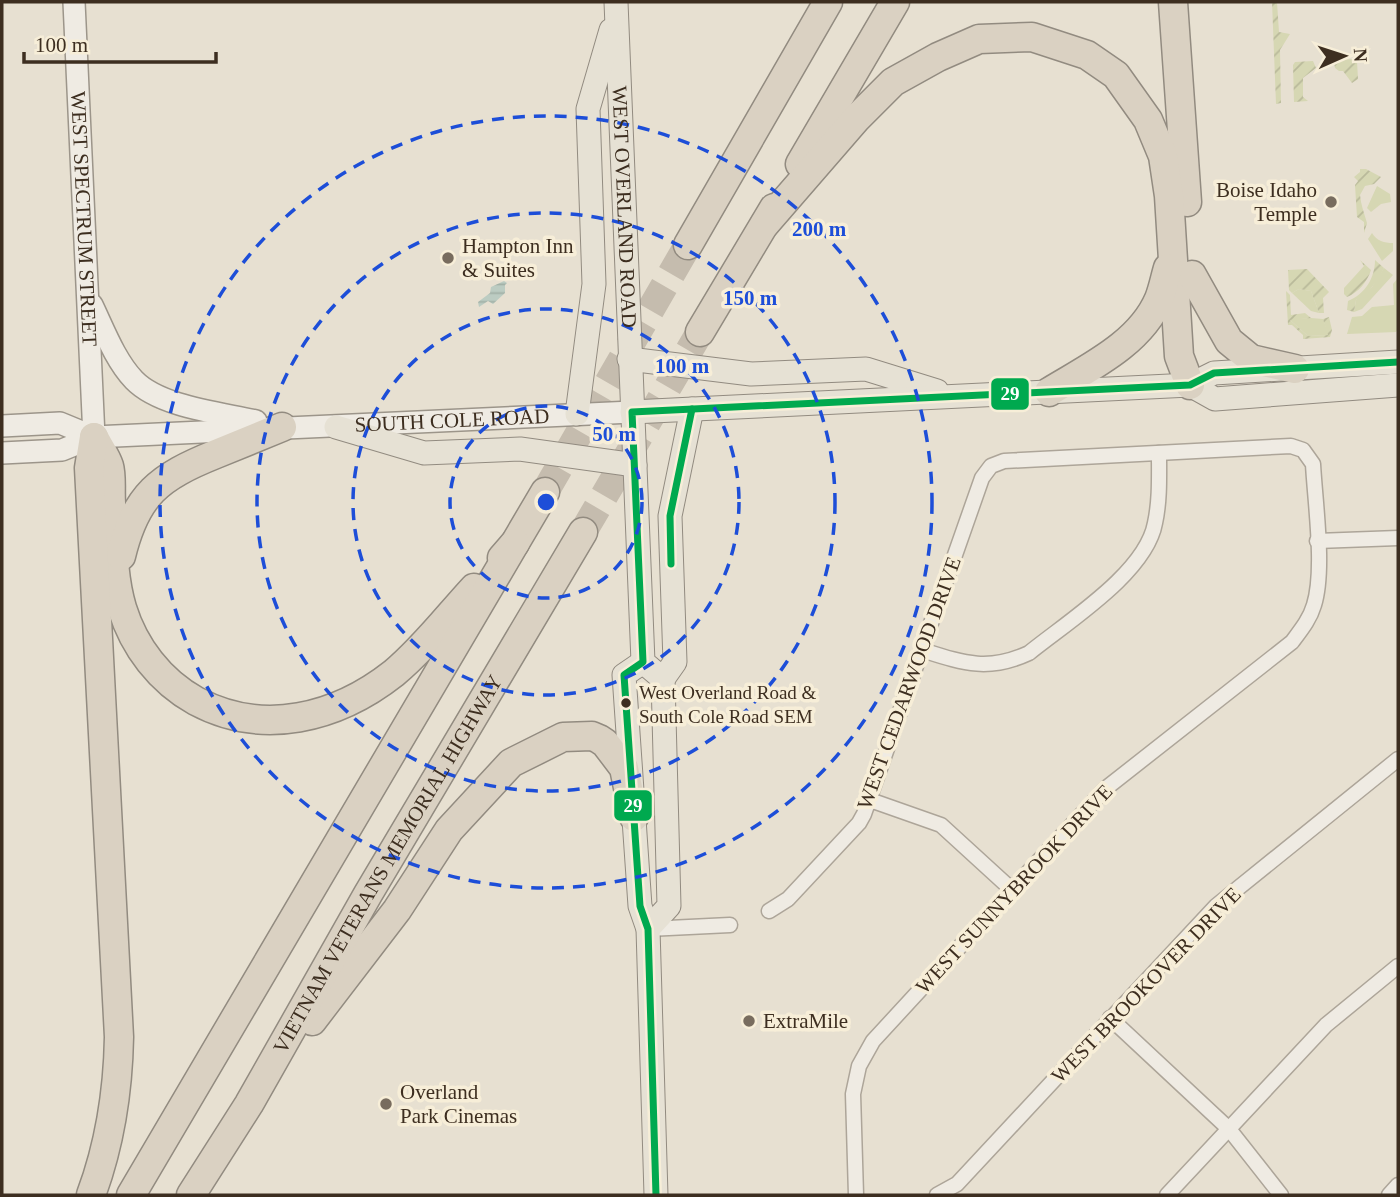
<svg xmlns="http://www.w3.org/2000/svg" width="1400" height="1197" viewBox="0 0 1400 1197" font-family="'Times New Roman',serif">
  <defs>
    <pattern id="garden-furrows" width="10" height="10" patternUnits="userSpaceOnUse" patternTransform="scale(1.75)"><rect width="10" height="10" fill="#d6d7b3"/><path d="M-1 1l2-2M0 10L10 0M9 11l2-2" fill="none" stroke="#b9b99a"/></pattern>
    <pattern id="water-rules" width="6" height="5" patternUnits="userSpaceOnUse" patternTransform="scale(1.75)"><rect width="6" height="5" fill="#bcccc2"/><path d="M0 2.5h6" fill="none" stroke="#a2b0a6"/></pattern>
  </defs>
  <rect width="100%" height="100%" fill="#e7e0d1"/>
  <g fill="#d6d7b3">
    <path d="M1377,186L1390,194L1391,202L1381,204L1371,212L1367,208Z"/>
    <path d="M1372,233C1377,241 1384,243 1393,243V251L1382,261L1368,239Z"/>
    <path d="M1384,268L1393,275L1362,309L1354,312L1356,300L1372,287Z"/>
    <path d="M1398,278V329L1396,332L1347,334L1352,317L1362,316L1372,307L1394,305L1393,284Z"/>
    <path d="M1299,289L1311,291L1319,313L1311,311L1292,293Z"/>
    <path d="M1311,318L1323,319L1329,335L1308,336L1289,319Z"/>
  </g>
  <g fill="url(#garden-furrows)">
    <path d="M1272,2H1277L1279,32L1290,34L1280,50L1281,103L1276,104Z"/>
    <path d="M1354,59L1357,61L1358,79L1352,83L1343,71H1339L1335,68L1334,62L1336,60Z"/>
    <path d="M1313,61L1316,68L1303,78V97L1308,101L1294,102L1293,65L1295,62Z"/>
    <path d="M1360,169H1366L1381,177L1374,184L1365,186L1360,195C1361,205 1364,213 1367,223L1364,233V222L1357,217L1355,185L1358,181L1354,177L1360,172Z"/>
    <path d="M1360,260L1371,270C1367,282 1359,292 1347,297L1344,294V288L1364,266Z"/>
    <path d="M1375,260L1384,268C1377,282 1369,293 1356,300L1354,312L1347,310L1348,301C1365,294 1375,278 1375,260Z"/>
    <path d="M1307,269L1329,292L1323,298L1324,313H1319L1311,291L1299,289L1292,293L1289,290L1288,270Z"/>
    <path d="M1286,291L1290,295L1291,315L1305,313L1311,318L1290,320L1308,336L1328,335L1323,319L1329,317L1332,330L1330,337L1303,339V335L1292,325H1288Z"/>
  </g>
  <path fill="url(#water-rules)" d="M504,281L507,283L505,285V293L493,304L488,301L479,307L478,302L490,293L491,287Z"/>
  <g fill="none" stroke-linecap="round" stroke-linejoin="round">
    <g stroke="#c5bcae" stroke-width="28" stroke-dasharray="28 14" stroke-linecap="butt">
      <path d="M545,492L688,245"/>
      <path d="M583,532L700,332"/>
    </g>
    <g stroke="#ada599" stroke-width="17">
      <g id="street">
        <path d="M1317,541L1398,538"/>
        <path d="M922,650C963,663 988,672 1029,653C1067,622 1146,573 1155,523C1160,500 1159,476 1159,453"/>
        <path d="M870,800L941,825L1011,889"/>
        <path d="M769,911L788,899L859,823L864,814L982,478L991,466L1004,461L1291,446L1303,450L1313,464C1315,502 1325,570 1314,605C1310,619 1301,630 1292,642L1105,789L873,1041L859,1066L853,1094L856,1195"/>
        <path d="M648,929L730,925"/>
        <path d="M1110,1018L1229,1129L1281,1195"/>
        <path d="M937,1195L957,1184L1216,906L1398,759"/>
        <path d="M1167,1195L1326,1025L1398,966"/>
        <path d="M1389,1195L1398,1185"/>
      </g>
    </g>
    <g stroke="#9c958a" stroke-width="24">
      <g id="secondary">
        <path id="s1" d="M74,2L94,437"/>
        <path d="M92,305C104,330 115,360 134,380C160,407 221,413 256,421"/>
        <path d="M2,426L60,423L94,437"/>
        <path id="s2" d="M2,453L62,450L94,437L632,412"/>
      </g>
    </g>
    <g stroke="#928b80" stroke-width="25">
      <g id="primary">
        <path id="s3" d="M616,2L643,662L663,679L669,906L648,929"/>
        <path d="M629,359L751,374L866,369L937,391"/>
        <path d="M1190,385L1215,399L1398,385"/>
        <path d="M632,412L1190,385L1214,373L1398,362"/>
        <path d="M577,414L594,284L588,109L611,30"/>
        <path d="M336,427L424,453L520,449L635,465"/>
        <path d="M643,662L624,675L640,906L648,929L656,1195"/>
        <path d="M663,679L675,662L670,516L692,409"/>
      </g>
    </g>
    <g stroke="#928b80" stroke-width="31">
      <g id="highway">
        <path d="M1173,2L1187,202"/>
        <path d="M800,164L895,2"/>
        <path d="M765,224L856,119L893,82L938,57L979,39L1032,37L1087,55L1116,75L1148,120L1163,156L1169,196L1179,356L1190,385"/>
        <path d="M688,245L828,2"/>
        <path d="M1192,275L1229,341L1251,359L1295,369"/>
        <path d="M700,332L774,208"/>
        <path d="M1049,392C1088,368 1140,344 1159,299C1163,289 1165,278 1168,268"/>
        <path d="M94,437C98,446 106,456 109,466C112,476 110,491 111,503C113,537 112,575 122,608C134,647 160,681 196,701C263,737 337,718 394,673C424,648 448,616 474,588"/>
        <path d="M121,556C136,494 159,477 216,454C238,445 260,436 282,427"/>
        <path d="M502,558L515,543L545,492"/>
        <path d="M312,1021L397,910L449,830L511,763L563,737L592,736L599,739L605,743L624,768L634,817"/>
        <path d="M91,1195C110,1144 118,1091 119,1037L89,468L94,437"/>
        <path d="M131,1195L515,543"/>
        <path id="s4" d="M191,1195L249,1104L368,894L583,532"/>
      </g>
    </g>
    <use href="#street" stroke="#efebe3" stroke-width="14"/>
    <use href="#secondary" stroke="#efebe3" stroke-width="21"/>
    <use href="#primary" stroke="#e6e1d4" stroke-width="23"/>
    <use href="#highway" stroke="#dad1c2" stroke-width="28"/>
    <g stroke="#f7eed8" stroke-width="12">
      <g id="bus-1">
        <path d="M671,564L670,516L692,409"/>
        <path d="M656,1195L648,929L640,906L624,675L643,662L632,412L1190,385L1214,373L1398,362"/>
      </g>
    </g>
    <use href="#bus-1" stroke="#00a94f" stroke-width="7"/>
  </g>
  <g fill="none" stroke="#1d4ed8" stroke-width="3.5" stroke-dasharray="12 9">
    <circle cx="546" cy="502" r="96"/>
    <circle cx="546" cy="502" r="193"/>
    <circle cx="546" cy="502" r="289"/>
    <circle cx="546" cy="502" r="386"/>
  </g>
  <g fill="#786c5e" stroke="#f7eed8" stroke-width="2.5">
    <circle cx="1331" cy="202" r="7"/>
    <circle cx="448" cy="258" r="7"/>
    <circle cx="749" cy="1021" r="7"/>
    <circle cx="386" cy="1104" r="7"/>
  </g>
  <circle fill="#3d2e20" stroke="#f7eed8" stroke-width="2.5" cx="626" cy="703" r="6"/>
  <g text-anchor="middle" stroke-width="7" stroke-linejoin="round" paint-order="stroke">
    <g font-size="19" fill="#3d2e20" stroke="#f7eed8" text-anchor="start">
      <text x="639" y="699">West Overland Road &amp;<tspan x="639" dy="24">South Cole Road SEM</tspan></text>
    </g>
    <g font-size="21" fill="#3d2e20" stroke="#f7eed8" text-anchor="start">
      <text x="1317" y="197" text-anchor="end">Boise Idaho<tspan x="1317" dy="24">Temple</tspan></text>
      <text x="462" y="253">Hampton Inn<tspan x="462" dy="24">&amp; Suites</tspan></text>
      <text x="763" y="1028">ExtraMile</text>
      <text x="400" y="1099">Overland<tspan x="400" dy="24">Park Cinemas</tspan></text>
    </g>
    <g font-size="21" fill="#3d2e20" stroke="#f7eed8">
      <text dy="7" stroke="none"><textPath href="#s3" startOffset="205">WEST OVERLAND ROAD</textPath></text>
      <text dy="7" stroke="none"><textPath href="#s1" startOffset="217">WEST SPECTRUM STREET</textPath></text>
      <text dy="7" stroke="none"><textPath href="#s2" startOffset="453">SOUTH COLE ROAD</textPath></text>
      <text transform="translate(909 683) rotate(-70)" y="7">WEST CEDARWOOD DRIVE</text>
      <text dy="7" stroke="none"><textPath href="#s4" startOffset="385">VIETNAM VETERANS MEMORIAL HIGHWAY</textPath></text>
      <text transform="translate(1014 889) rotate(-47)" y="7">WEST SUNNYBROOK DRIVE</text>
      <text transform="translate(1146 985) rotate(-46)" y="7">WEST BROOKOVER DRIVE</text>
    </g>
  </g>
  <circle cx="546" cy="502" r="10" fill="#1d4ed8" stroke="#f7eed8" stroke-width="3.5"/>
  <g font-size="21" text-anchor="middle" font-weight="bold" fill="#1d4ed8" stroke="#f7eed8" stroke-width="7" stroke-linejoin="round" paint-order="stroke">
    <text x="819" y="236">200 m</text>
    <text x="750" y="305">150 m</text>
    <text x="682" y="373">100 m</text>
    <text x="614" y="441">50 m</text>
  </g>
  <g stroke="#f7eed8" stroke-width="2.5">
    <rect x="990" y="377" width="40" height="34" rx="7" fill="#00a94f"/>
    <rect x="613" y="789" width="40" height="33" rx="7" fill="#00a94f"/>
  </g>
  <g font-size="19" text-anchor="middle" font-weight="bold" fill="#fff">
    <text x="1010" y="400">29</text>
    <text x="633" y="812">29</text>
  </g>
  <rect width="1400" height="1197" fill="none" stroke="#3d2e20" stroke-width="7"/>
  <g transform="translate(1344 56) rotate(87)" stroke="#f7eed8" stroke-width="5" paint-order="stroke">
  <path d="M0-5L12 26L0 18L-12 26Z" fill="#3d2e20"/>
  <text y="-10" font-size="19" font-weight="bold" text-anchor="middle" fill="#3d2e20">N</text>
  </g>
  <path d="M24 52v10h192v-10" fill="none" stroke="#3d2e20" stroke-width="3.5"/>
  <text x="35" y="52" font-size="21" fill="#3d2e20" stroke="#f7eed8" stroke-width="5" paint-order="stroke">100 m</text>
</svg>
